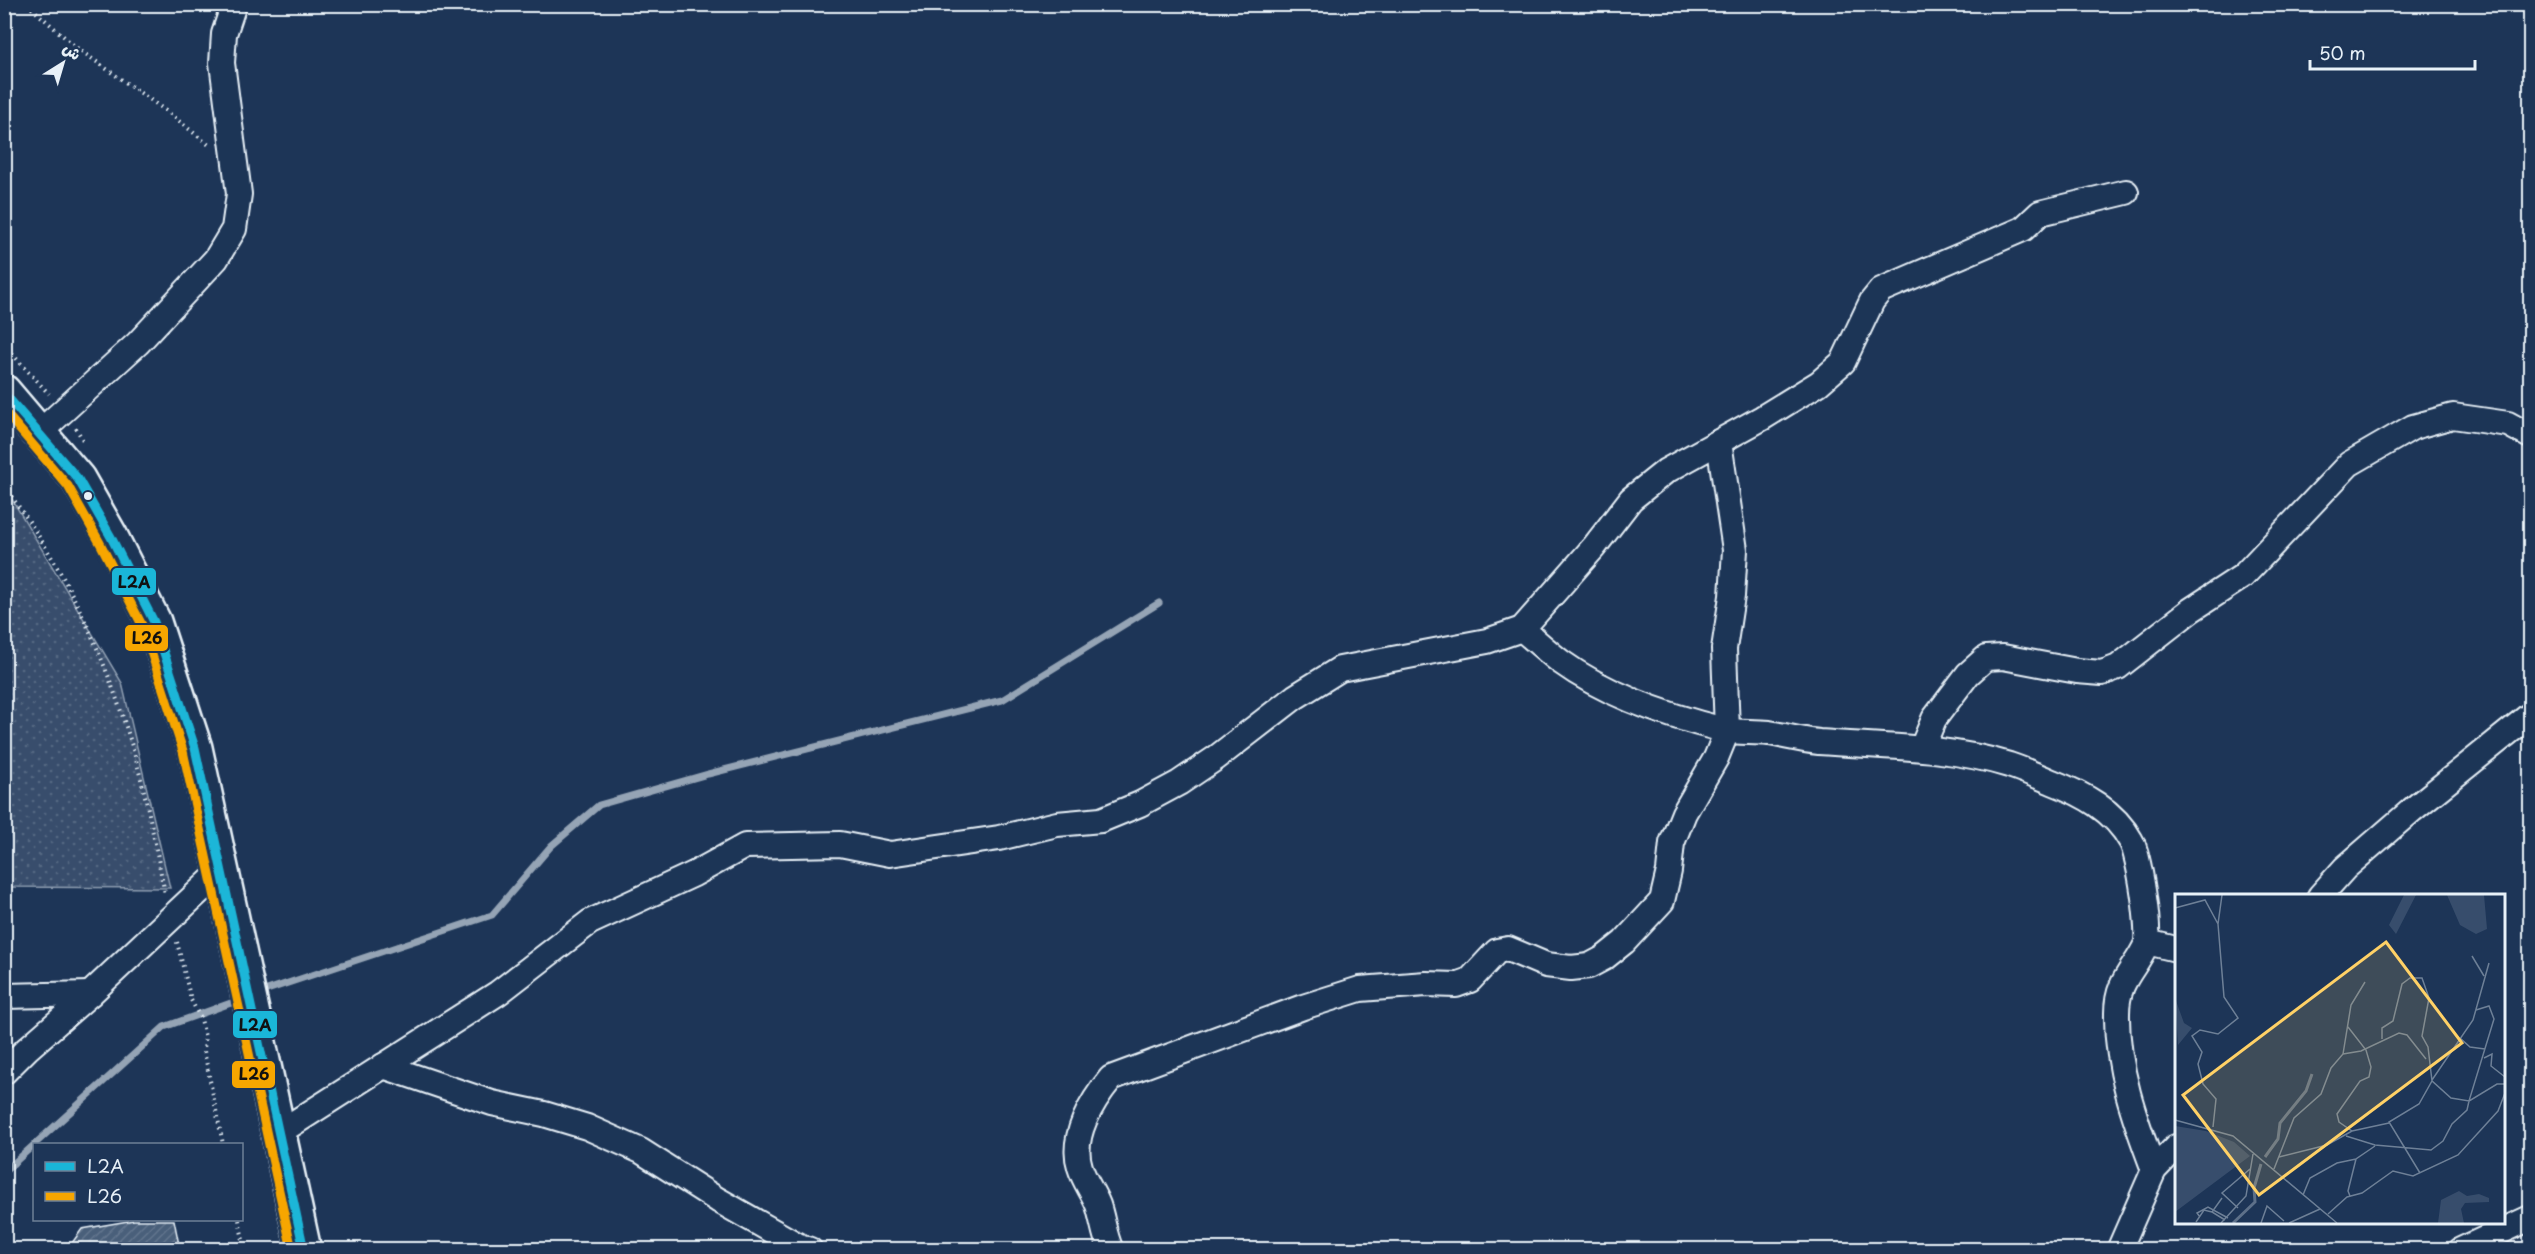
<svg xmlns="http://www.w3.org/2000/svg" width="2535" height="1254" viewBox="0 0 2535 1254" font-family="'Playpen Sans','Playpen Sans Arabic',sans-serif">
  <defs>
    <pattern id="grass-dots" width="8" height="8" patternUnits="userSpaceOnUse" patternTransform="scale(1.5)"><rect width="8" height="8" fill="#374d6c"/><path d="M2 2h.1M6 6h.1" fill="none" stroke="#546782" stroke-width="1.8" stroke-linecap="round"/></pattern>
    <pattern id="building-hatch" width="6" height="6" patternUnits="userSpaceOnUse" patternTransform="scale(1.5)"><rect width="6" height="6" fill="#495e7a"/><path d="M-1 1l2-2M0 6l6-6M5 7l2-2" fill="none" stroke="#63768e"/></pattern>
  </defs>
  <rect width="100%" height="100%" fill="#1d3557"/>
  <filter id="ink" filterUnits="userSpaceOnUse"><feTurbulence type="fractalNoise" baseFrequency=".0167" numOctaves="2"/><feDisplacementMap in="SourceGraphic" scale="12" xChannelSelector="R" yChannelSelector="G"/><feConvolveMatrix kernelMatrix="1 2 1 2 8 2 1 2 1" color-interpolation-filters="sRGB"/></filter>
  <g filter="url(#ink)">
    <path fill="url(#grass-dots)" stroke="#909fb2" stroke-width="1.5" d="M4,486L122,683L170,888L5,887Z"/>
    <g fill="none" stroke-linecap="round" stroke-linejoin="round">
      <g stroke="#95a4b5" stroke-width="7">
        <path d="M258,993L492,915L551,846L599,805L708,774L1002,700L1159,603"/>
        <path d="M4,1172L164,1027L242,999"/>
      </g>
    </g>
    <path fill="url(#building-hatch)" stroke="#e8f1f8" stroke-width="1.5" d="M134,1220H174L180,1250H67L82,1229Z"/>
    <g fill="none" stroke-linecap="round" stroke-linejoin="round">
      <g stroke="#e8f1f8" stroke-width="28">
        <g id="street">
          <path d="M40,432L138,343L216,259L234,229L239,194L222,63L224,34L234,4"/>
          <path d="M1522,629C1535,640 1548,652 1561,662C1608,696 1668,716 1724,730C1738,733 1754,731 1769,733C1786,736 1802,740 1819,742C1883,747 1947,746 2009,765C2024,770 2038,776 2052,782C2083,794 2114,810 2131,841C2139,854 2151,932 2146,945C2134,971 2117,980 2117,1013C2116,1067 2135,1120 2154,1170"/>
          <path d="M1922,748L1934,719L1968,674L1986,658L2003,657L2077,671L2102,673L2118,667L2191,610L2243,576L2349,464L2413,427L2453,416L2508,424L2530,436"/>
          <path d="M2320,896L2345,868L2412,810L2530,715"/>
          <path d="M2147,942L2176,949"/>
          <path d="M4,996L90,994"/>
          <path d="M383,1066L492,1103L544,1114L587,1127L641,1151L718,1200L797,1245L810,1250"/>
          <path d="M4,1072L27,1049L90,994L222,870"/>
          <path d="M280,1132L498,993L590,922L694,874L745,846L840,844L890,854L999,838L1057,824L1101,820L1140,804L1179,783L1216,758L1295,697L1340,669L1487,641L1522,629L1594,547L1631,499L1666,471L1762,418L1819,383L1843,362L1872,301L1881,290L2023,229L2040,213L2126,192"/>
          <path d="M1111,1250C1104,1235 1103,1220 1098,1205C1093,1192 1084,1181 1080,1167C1070,1137 1092,1101 1111,1078L1303,1007L1360,989L1426,984L1456,985L1470,980L1497,951L1508,949L1546,965L1571,968L1589,966L1604,958L1624,942L1662,901L1669,871L1672,843L1684,813L1716,758L1727,731L1724,649L1732,596L1735,550L1719,442"/>
          <path d="M2119,1250L2154,1170L2176,1147"/>
          <path d="M2461,1250L2530,1218"/>
        </g>
      </g>
      <g stroke="#e8f1f8" stroke-width="38">
        <path id="highway" d="M4,392L78,479L111,537L154,622L195,748L304,1250"/>
      </g>
      <g stroke="#e8f1f8" stroke-width="4" stroke-dasharray="1.5 4.5" stroke-linecap="butt">
        <path d="M27,4L77,48L169,113L209,145"/>
        <path d="M4,345L49,394"/>
        <path d="M76,428L84,442"/>
        <path d="M4,487C66,566 109,664 136,760C148,804 156,849 165,894"/>
        <path d="M177,942L191,1000L201,1019L205,1037L204,1051L223,1144"/>
        <path d="M239,1220L245,1250"/>
      </g>
      <use href="#street" stroke="#1d3557" stroke-width="24"/>
      <use href="#highway" stroke="#1d3557" stroke-width="33"/>
      <g stroke="#1d3557" stroke-width="14">
        <path id="bus-1" d="M4,393L78,479L111,537L154,622L195,748L304,1250"/>
      </g>
      <g stroke="#1d3557" stroke-width="14">
        <path id="bus-2" d="M4,411L68,486L100,543L143,627L183,751L292,1250"/>
      </g>
      <use href="#bus-1" stroke="#1ab6d8" stroke-width="9"/>
      <use href="#bus-2" stroke="#f7a600" stroke-width="9"/>
    </g>
  </g>
  <circle fill="#e8f1f8" stroke="#1d3557" stroke-width="2" cx="88" cy="496" r="5"/>
  <g transform="translate(2175 894)">
    <rect width="330" height="330" fill="#1d3557"/>
    <path d="M0,232L31,237L59,248L75,262L0,318Z" fill="#374d6c"/>
    <path d="M229,1H241L221,40L214,31ZM272,1H309L312,35L301,40L285,31ZM0,104L9,129L17,134L3,151ZM284,297L292,302L304,300L314,304V308L290,309L286,315L289,329H263L266,306Z" fill="#374d6c"/>
    <path fill="none" stroke="#5d7089" stroke-width="3" d="M90,263L103,245L105,229L131,197L137,180M58,329L80,308L79,294L86,270"/>
    <path fill="none" stroke="#6e8097" stroke-width="1.5" d="M0,14L30,6L43,30M297,62L309,82M173,133L191,156L196,173L194,183L185,187L162,220L164,228L177,237M285,144L295,153L310,155M207,145V134L218,127L227,90L235,84H247L254,104L247,142L253,153L257,187M168,160L186,157L224,139L232,141L251,165M309,164L317,160L316,172L330,183M257,186L298,126L314,69M0,226L58,242L162,329M38,233L41,205L28,190L23,170L27,158L17,142L25,136L43,140L63,124L49,103L43,30L47,1M171,242L200,251L256,256L268,247L277,230L292,216L294,207L322,190H330M104,263L152,251L177,237L214,229M99,275L119,224L146,200L156,174L168,160L176,111L190,88M245,279L214,228L244,210L257,187L276,204L294,207L319,125L314,112L301,116M128,301L135,284L162,269L181,265M175,302L173,297L181,265L200,252M47,304L37,318L50,326M63,314L47,299L75,275M153,320L172,303L187,299L218,277L238,282L283,261L323,217L330,199M25,323L22,319L33,313L53,324M21,328L29,316L37,318M46,329L71,302L78,260M86,329L92,312L109,327M114,329L145,315"/>
    <path fill="#ffd166" fill-opacity="0.15" stroke="#ffd166" stroke-width="3" d="M211,48L287,149L84,301L8,201Z"/>
    <rect width="330" height="330" fill="none" stroke="#e8f1f8" stroke-width="3"/>
  </g>
  <g stroke="#1d3557" stroke-width="2">
    <rect x="111" y="567" width="46" height="29" rx="6" fill="#1ab6d8"/>
    <rect x="124" y="624" width="45" height="28" rx="6" fill="#f7a600"/>
    <rect x="232" y="1010" width="46" height="29" rx="6" fill="#1ab6d8"/>
    <rect x="231" y="1060" width="45" height="29" rx="6" fill="#f7a600"/>
  </g>
  <g font-size="16" text-anchor="middle" font-weight="bold" fill="#111">
    <text x="134" y="588">L2A</text>
    <text x="147" y="644">L26</text>
    <text x="255" y="1031">L2A</text>
    <text x="254" y="1080">L26</text>
  </g>
  <rect width="2535" height="1254" fill="none" stroke="#1d3557" stroke-width="24"/>
  <rect x="12" y="12" width="2511" height="1230" fill="none" stroke="#e8f1f8" stroke-width="2" filter="url(#ink)"/>
  <rect x="33" y="1143" width="210" height="78" fill="#1d3557" stroke="#6e8097" stroke-width="1.5"/>
  <rect x="45" y="1162" width="30" height="9" fill="#1ab6d8" stroke="#6e8097" stroke-width="1.5"/>
  <text x="87" y="1173" font-size="18" fill="#e8f1f8">L2A</text>
  <rect x="45" y="1192" width="30" height="9" fill="#f7a600" stroke="#6e8097" stroke-width="1.5"/>
  <text x="87" y="1203" font-size="18" fill="#e8f1f8">L26</text>
  <g transform="translate(63 63) rotate(37)" stroke="#1d3557" stroke-width="4.5" paint-order="stroke">
  <path d="M0-4.5L10 22L0 15L-10 22Z" fill="#e8f1f8"/>
  <text y="-9" font-size="16" font-weight="bold" text-anchor="middle" fill="#e8f1f8">ش</text>
  </g>
  <path d="M2310 60v9h165v-9" fill="none" stroke="#e8f1f8" stroke-width="3"/>
  <text x="2319" y="60" font-size="18" fill="#e8f1f8" stroke="#1d3557" stroke-width="4.5" paint-order="stroke">50 m</text>
</svg>
